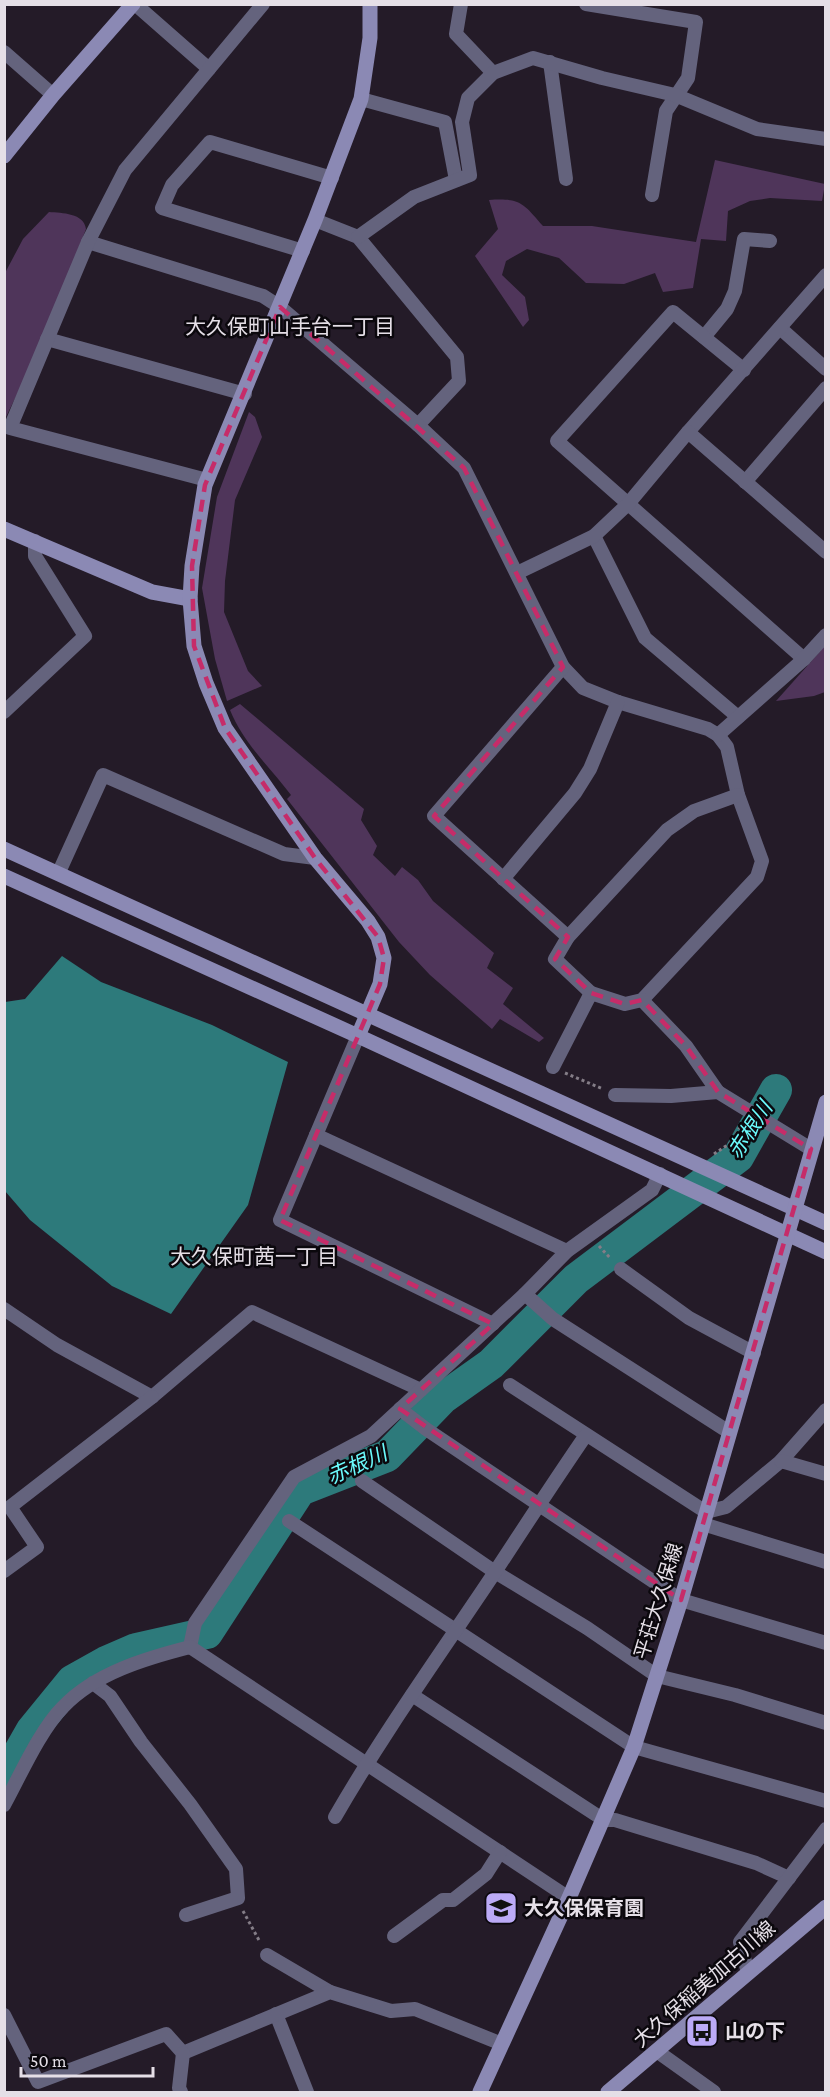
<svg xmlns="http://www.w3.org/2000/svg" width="830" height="2097" viewBox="0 0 830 2097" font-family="'Crimson Pro','Noto Sans JP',serif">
  <rect width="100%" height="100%" fill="#241b28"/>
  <g fill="#4f355a">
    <path d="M715,160L825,184L822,201L770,198L750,201L728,211L726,241L701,239L693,288L663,292L655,273L624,284L586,283L559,258L527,249L506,261L502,275L525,297L529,320L523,327L475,256L498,229L489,200C521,198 523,203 543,226H592L696,242Z"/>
    <path d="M49,212C62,213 84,213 86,229L39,349L5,419V273L23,239Z"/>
    <path d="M249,412L255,417L262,437L235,500L225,581L224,612L248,671L262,686L227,701L215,659L202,588L217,497Z"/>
    <path d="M825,646V692L814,696L776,701Z"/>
    <path d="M240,704L364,809L361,820L377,846L373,855L395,876L402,867L418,880L433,901L494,953L487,968L513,988L503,1004L544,1038L539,1042L500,1019L492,1029L430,975L399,942L287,799L291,795C269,766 244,744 230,710Z"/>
  </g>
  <path fill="#2d7a7b" d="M62,956L101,982L212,1025L288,1062L248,1205L171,1314L112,1286L30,1220L5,1191V1002L25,999Z"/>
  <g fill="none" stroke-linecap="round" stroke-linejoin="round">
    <path stroke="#2d7a7b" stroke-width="32" d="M4,1779L32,1730L72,1681L106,1662L136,1649L207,1633L300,1490L387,1456L443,1398L491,1364L576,1279L738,1157L776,1090"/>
    <g stroke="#847d87" stroke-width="3" stroke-dasharray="3 3" stroke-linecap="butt">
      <path d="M565,1073L603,1089"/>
      <path d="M714,1154L732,1142L742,1123"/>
      <path d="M599,1246L611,1259"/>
      <path d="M243,1911L260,1942"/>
    </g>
    <g stroke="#64637d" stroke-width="14">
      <path d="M135,4L209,69"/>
      <path d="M461,4L456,34L493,73"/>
      <path d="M586,4L696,22L688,78L666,111L652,195"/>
      <path d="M4,52L53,95"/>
      <path d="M550,62L566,179"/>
      <path d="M361,99L445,122L456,180"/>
      <path d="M315,220L358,237L457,357L459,381L418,425"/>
      <path d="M358,237L414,197L470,175L462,122L468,98L493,73L533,58L602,78L675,95L757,129L826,139"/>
      <path d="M88,242L263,296L280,307L418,425L464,468L563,667L583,688L618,702L708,729L718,735L727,747L738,795L762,861L757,877L642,1000L625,1004L591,993L553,1067"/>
      <path d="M303,251L162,208L172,185L210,142L332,178"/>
      <path d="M780,328L826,369"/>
      <path d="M704,337L727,309L735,291L744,239L770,241"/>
      <path d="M47,339L245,394"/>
      <path d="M744,370L673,312L557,441L804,659"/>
      <path d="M688,432L826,275"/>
      <path d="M207,480L10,428L88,242L125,170L263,4"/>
      <path d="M745,482L826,388"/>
      <path d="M594,536L645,638L738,717"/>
      <path d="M517,573L594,536L628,504L688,432L826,552"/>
      <path d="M563,667L434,816L568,937"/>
      <path d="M4,712L85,636L35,556V541"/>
      <path d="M718,735L804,659L826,635"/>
      <path d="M59,872L103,775L284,854L315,858"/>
      <path d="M503,879L575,793L590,769L618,702"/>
      <path d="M591,993L555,959L568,937L667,830L694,811L738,795"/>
      <path d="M642,1000L686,1046L718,1092"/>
      <path d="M358,1036L280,1220L493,1324"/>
      <path d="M615,1095L671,1096L718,1092L811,1149"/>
      <path d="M316,1135L567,1251"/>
      <path d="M621,1269L689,1318L754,1353"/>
      <path d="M525,1294L553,1319L729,1432"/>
      <path d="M4,1309L57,1345L152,1397L252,1312L421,1390"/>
      <path d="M510,1385L706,1512L726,1507L781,1461L826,1410"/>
      <path d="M400,1409L426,1429L681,1600L826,1643"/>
      <path d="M781,1461L826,1474"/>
      <path d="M362,1481L495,1572L587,1628L657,1676L735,1695L826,1723"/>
      <path d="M289,1521L634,1747L826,1801"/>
      <path d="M703,1524L826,1562"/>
      <path d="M4,1571L37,1547L10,1507L152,1397"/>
      <path d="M190,1647L195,1623L294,1477L371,1436L525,1294L567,1251L652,1190L660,1174"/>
      <path d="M93,1683L110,1696L141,1742L190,1804L236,1869L238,1898L186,1915"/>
      <path d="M412,1695L604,1820H615L756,1863L789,1878"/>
      <path d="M4,1805C20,1776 40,1730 63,1707C95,1673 147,1658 190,1647L569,1898"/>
      <path d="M335,1817C384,1732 441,1653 495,1572C525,1526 555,1480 586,1435"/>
      <path d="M394,1936L443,1900H453L486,1874L500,1852"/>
      <path d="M267,1955L330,1992"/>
      <path d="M748,1973L740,1942L826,1829"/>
      <path d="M276,2014L307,2092"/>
      <path d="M4,2015L38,2082L166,2034L183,2053L330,1992L391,2011L415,2009L502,2044"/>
      <path d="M658,2052L714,2092"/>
      <path d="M181,2092L179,2088L183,2053"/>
    </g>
    <g stroke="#8b89b4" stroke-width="15">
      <path d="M4,156L53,95L133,4"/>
      <path d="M4,529L152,592L190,599"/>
      <path d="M4,849L826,1223"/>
      <path d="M4,876L358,1036L826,1252"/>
      <path d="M358,1036L380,984L384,958L378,937L368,921L315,858L225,728L206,683L194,646L190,599L192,566L205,485L315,220L361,99L370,38V4"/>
      <path d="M480,2092L569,1898L634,1747L681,1600L826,1102"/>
      <path d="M608,2092L826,1907"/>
    </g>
  </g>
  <path fill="none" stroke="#c62c69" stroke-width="4.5" stroke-dasharray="12 8" stroke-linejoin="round" d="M280,307L464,468L563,667L434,816L568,937L555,959L591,993L625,1004L642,1000L686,1046L718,1092L811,1149L681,1600L400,1409L493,1324L280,1220L380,984L384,958L378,937L315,858L225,728L194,646L192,566L205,485Z"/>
  <defs>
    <g id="school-square" transform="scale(1.725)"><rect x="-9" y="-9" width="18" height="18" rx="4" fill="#bbaaf6" stroke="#0b080d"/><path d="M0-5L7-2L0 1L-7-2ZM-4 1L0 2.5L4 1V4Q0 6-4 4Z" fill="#111"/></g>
    <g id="bus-square" transform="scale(1.725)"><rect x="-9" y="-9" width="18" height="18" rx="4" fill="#bbaaf6" stroke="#0b080d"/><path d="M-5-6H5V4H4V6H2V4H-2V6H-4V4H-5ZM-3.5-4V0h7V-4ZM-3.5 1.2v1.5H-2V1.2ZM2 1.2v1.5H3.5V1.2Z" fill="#111"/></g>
  </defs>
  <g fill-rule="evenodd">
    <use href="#school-square" x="501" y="1908"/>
    <use href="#bus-square" x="702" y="2031"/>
  </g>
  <g text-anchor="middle" stroke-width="5" stroke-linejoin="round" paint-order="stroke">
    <g font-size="20" fill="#e5dfe7" stroke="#0b080d">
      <text transform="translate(658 1601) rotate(-73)" y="7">平荘大久保線</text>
      <text transform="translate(704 1984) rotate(-41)" y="7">大久保稲美加古川線</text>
    </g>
    <g font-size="20" font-weight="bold" fill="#e5dfe7" stroke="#0b080d" text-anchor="start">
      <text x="524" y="1915">大久保保育園</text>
      <text x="725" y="2038">山の下</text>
    </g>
    <g font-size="21" fill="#e5dfe7" stroke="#0b080d">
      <text x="290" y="334">大久保町山手台一丁目</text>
      <text x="254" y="1264">大久保町茜一丁目</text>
    </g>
    <g font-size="21" font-style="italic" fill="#6bfafc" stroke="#0b080d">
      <text transform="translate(750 1130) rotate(-57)" y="7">赤根川</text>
      <text transform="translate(357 1465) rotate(-24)" y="7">赤根川</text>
    </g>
  </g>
  <rect width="830" height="2097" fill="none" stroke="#e5dfe7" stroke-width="12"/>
  <path d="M21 2067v9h132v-9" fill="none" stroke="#e5dfe7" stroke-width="3"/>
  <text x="30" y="2067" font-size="18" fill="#e5dfe7" stroke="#0b080d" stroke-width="4.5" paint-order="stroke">50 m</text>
</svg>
